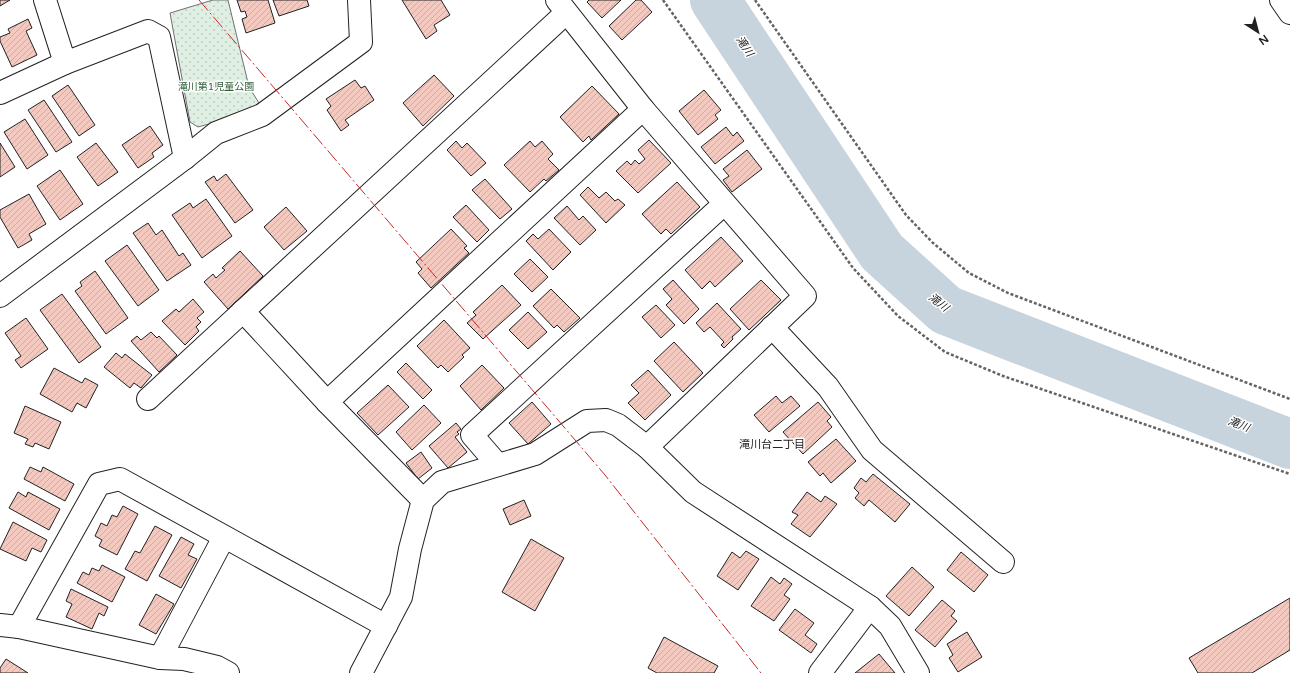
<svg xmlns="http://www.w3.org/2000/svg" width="1290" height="673" viewBox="0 0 1290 673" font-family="'Varela Round','Noto Sans JP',sans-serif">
  <defs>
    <pattern id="park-dots" width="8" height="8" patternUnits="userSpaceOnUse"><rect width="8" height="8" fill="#e0efe3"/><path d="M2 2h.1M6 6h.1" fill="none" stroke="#c0cdc2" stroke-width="1.8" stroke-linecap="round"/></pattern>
    <pattern id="building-hatch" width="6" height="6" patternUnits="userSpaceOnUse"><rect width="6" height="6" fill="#f3c9c0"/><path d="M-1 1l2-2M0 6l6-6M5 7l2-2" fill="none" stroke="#d0aca5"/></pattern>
  </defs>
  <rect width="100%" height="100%" fill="#fff"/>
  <path fill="url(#park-dots)" stroke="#6f6f6f" d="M213,0H228L249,87L259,103C242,117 219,121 198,127L190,122L170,13Z"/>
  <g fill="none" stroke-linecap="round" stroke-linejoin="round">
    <path stroke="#c7d3dd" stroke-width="50" d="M715,0L882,252L946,310L1290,444"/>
  </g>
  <g fill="url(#building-hatch)" stroke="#222">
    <path d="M0,0H10L0,6Z"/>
    <path d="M237,0H268L275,23L246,33L242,19L247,17L245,11L241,12Z"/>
    <path d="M273,0H307L309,6L279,16Z"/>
    <path d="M402,0H441L450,15L434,25L437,31L426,39Z"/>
    <path d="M589,0H621L602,18L587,2Z"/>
    <path d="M636,0H641L652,12L622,40L609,26Z"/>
    <path d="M28,19L32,28L26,31L37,55L12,67L0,41V37L10,33L8,29Z"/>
    <path d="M434,75L454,96L423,126L403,103Z"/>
    <path d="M355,80L361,88L365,86L374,100L345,120L349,125L341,131L327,110L331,106L326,99Z"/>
    <path d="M68,85L95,125L79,136L52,96Z"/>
    <path d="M592,86L619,114L591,140L589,136L583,142L560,117Z"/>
    <path d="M704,90L721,110L715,115L718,119L698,135L679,111Z"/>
    <path d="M44,100L72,142L56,152L28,110Z"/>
    <path d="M25,119L48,155L27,169L4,132Z"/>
    <path d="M150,126L163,145L152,153L154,157L138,168L122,145Z"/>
    <path d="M726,127L733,136L737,132L744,141L715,164L701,147Z"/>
    <path d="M649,140L671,163L638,193L616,171L627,161L631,165L635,160L639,164L645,159L638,150Z"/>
    <path d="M456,141L462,148L467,143L486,163L471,176L447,150Z"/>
    <path d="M530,141L535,147L542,141L553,154L548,159L559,170L546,181L544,179L530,192L504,165Z"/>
    <path d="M0,143L15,167L0,177Z"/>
    <path d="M96,143L118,172L98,186L77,157Z"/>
    <path d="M747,150L762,169L732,192L723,180L729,176L723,169Z"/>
    <path d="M60,170L83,204L60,220L37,186Z"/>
    <path d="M226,174L253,210L235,223L205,182L214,176L217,181Z"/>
    <path d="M485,179L512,209L500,219L472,190Z"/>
    <path d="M677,182L700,207L671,234L666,229L661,234L642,214Z"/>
    <path d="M588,187L599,198L606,192L615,201L618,199L625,205L606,223L580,195Z"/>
    <path d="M29,194L46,224L29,234L32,240L18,248L0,217V210Z"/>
    <path d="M206,199L232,236L202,258L172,215L190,203L193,208Z"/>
    <path d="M466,205L489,230L477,242L453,217Z"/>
    <path d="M567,206L579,220L583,216L596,230L580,245L554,218Z"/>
    <path d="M286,207L307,231L284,250L264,227Z"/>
    <path d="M148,223L156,235L162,230L179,256L183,253L191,265L167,281L133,233Z"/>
    <path d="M451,229L467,246L464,248L469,253L431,288L418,273L422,269L416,262Z"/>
    <path d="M549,229L571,252L553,270L526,241L533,234L538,239Z"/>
    <path d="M721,237L743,261L715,287L710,281L702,289L685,270Z"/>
    <path d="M127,245L159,290L138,306L105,261Z"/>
    <path d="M240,251L263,276L228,309L204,282L213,274L216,278L225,270L222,268Z"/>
    <path d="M530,259L548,277L532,292L514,274Z"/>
    <path d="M95,271L128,318L106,334L75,291L82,286L80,282Z"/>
    <path d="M673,280L699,309L684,324L666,305L672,299L663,289Z"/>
    <path d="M761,280L781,300L749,330L730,309Z"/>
    <path d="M502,285L521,305L483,339L467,323L476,315L473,312Z"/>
    <path d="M551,289L580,318L564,332L557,325L554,328L533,306Z"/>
    <path d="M62,294L101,347L79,363L40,310Z"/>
    <path d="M193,299L204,312L197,318L201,322L196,327L199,331L185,345L162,321L176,309L179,312Z"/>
    <path d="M717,303L741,329L732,337L733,339L724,348L721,345L724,342L710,327L704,332L696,323Z"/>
    <path d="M656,305L675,325L661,338L642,317Z"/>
    <path d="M528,312L547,332L528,349L509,330Z"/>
    <path d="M26,318L48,349L21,368L15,360L21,356L5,333Z"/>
    <path d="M444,320L470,348L462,355L464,357L448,372L441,365L438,368L417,346Z"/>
    <path d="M151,332L157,338L159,336L177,355L159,372L131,341L137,336L141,340Z"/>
    <path d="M674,342L703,373L683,392L654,361Z"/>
    <path d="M116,353L122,358L125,354L152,375L141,388L134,383L130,388L104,367Z"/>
    <path d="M406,363L432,390L423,399L397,372Z"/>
    <path d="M482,365L504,388L481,410L460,386Z"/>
    <path d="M54,368L82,383L85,378L98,385L86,408L77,403L72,412L40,394Z"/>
    <path d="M648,370L671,395L645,420L628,403L639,393L631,385Z"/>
    <path d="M388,385L409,407L378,435L357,413Z"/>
    <path d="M776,396L782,403L791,396L800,406L769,432L754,415Z"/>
    <path d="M532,402L551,424L528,444L509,423Z"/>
    <path d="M818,402L831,417L827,421L832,427L803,454L783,432Z"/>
    <path d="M424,405L441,423L412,450L396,432Z"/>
    <path d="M25,406L61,422L49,449L35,443L33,447L25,444L28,439L14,433Z"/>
    <path d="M456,423L461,429L457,432L459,434L455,437L467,452L448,468L429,446Z"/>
    <path d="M836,439L856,461L831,483L823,473L820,476L808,462Z"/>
    <path d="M421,452L432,468L418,479L406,463Z"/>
    <path d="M30,467L41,472L43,467L74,484L65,501L24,479Z"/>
    <path d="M873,474L910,504L895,522L869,500L864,506L855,498L859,493L854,488L861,478L866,482Z"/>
    <path d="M18,492L26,497L28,492L60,509L49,530L9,508Z"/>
    <path d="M807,492L821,502L825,496L837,504L810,537L791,524L798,515L792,512Z"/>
    <path d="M524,500L531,516L510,525L503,509Z"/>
    <path d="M123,506L138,514L117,555L99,546L102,540L95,536L101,523L107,526L112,515L117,517Z"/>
    <path d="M13,522L47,540L41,552L32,548L26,561L0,549Z"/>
    <path d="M155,526L172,535L147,581L125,569L135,551L140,553Z"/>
    <path d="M181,537L194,544L188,555L197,559L181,588L159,576Z"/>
    <path d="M531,539L564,558L535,611L502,592Z"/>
    <path d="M746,551L759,559L738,590L717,576L732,552L740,558Z"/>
    <path d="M961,552L988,575L974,592L947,570Z"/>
    <path d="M102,565L125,577L112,602L77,583L83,572L89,575L92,568L99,571Z"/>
    <path d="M912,567L934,587L909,616L886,596Z"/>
    <path d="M771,577L780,584L784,578L792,584L784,595L790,599L774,621L751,606Z"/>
    <path d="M71,589L108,607L104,616L99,613L92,629L66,617L72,604L66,601Z"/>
    <path d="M156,594L174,604L156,634L139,625Z"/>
    <path d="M1290,598V650L1252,673H1198L1189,658Z"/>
    <path d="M942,600L955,611L951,616L957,621L935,647L915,630Z"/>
    <path d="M795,609L814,623L805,635L817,644L811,653L779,630Z"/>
    <path d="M967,632L982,657L958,672L949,658L953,655L947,644Z"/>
    <path d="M664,637L718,666L714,673H657L648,668Z"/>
    <path d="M879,654L895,673H855Z"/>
    <path d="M6,659L28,673H0V668Z"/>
  </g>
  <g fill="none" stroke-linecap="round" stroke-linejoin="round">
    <g stroke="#222" stroke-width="24">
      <g id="minor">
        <path d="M45,0L65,63L148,31L159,37L185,158"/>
        <path d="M557,0L643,109L805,296L647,447"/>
        <path d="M1281,0L1290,13"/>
        <path d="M0,93L65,63"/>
        <path d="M0,296L185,158L216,133L262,115L361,42L359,0"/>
        <path d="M243,311L327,402L423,500"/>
        <path d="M772,327L828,387L872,450L1003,562"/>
        <path d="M148,399L566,13"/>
        <path d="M327,402L643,109"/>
        <path d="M498,465L472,435L724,204"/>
        <path d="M0,625L19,627L160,658L184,659L217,667L228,673"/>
        <path d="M19,627L99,484L120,479L386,626"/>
        <path d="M160,658L224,537"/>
        <path d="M361,673L401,597L410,549L423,500L442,482L535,454L587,421L606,420L618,425L647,447L693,492L870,607L890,626L918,673"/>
        <path d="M820,673L870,607"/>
      </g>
    </g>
    <g stroke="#646464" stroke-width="2.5" stroke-dasharray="3 2" stroke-linecap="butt">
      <path d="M663,0L853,268L898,316L945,352L1003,376L1290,474"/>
      <path d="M755,0L906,215L933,243L969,273L1008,293L1290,399"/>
    </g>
    <use href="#minor" stroke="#fff" stroke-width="22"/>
    <path stroke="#c62828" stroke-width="1" stroke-dasharray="14 3 2 3" stroke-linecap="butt" d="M199,0L605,475L761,673"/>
  </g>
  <g text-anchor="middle" stroke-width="3" stroke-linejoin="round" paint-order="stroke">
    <g font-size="10" fill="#2f5e38" stroke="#fff">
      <text x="216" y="90">滝川第1児童公園</text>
    </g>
    <g font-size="11" font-style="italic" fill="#222" stroke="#fff">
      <text transform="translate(745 46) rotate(56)" y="4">滝川</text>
      <text transform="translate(939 302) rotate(38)" y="4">滝川</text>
      <text transform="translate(1239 424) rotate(21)" y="4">滝川</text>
    </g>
    <g font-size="11" fill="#222" stroke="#fff">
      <text x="772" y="448">滝川台二丁目</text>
    </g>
  </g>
  <g transform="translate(1258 32) rotate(144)" stroke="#ffffff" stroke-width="3" paint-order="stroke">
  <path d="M0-3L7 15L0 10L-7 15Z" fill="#222222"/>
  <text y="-6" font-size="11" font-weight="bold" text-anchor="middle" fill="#222222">N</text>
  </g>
</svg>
